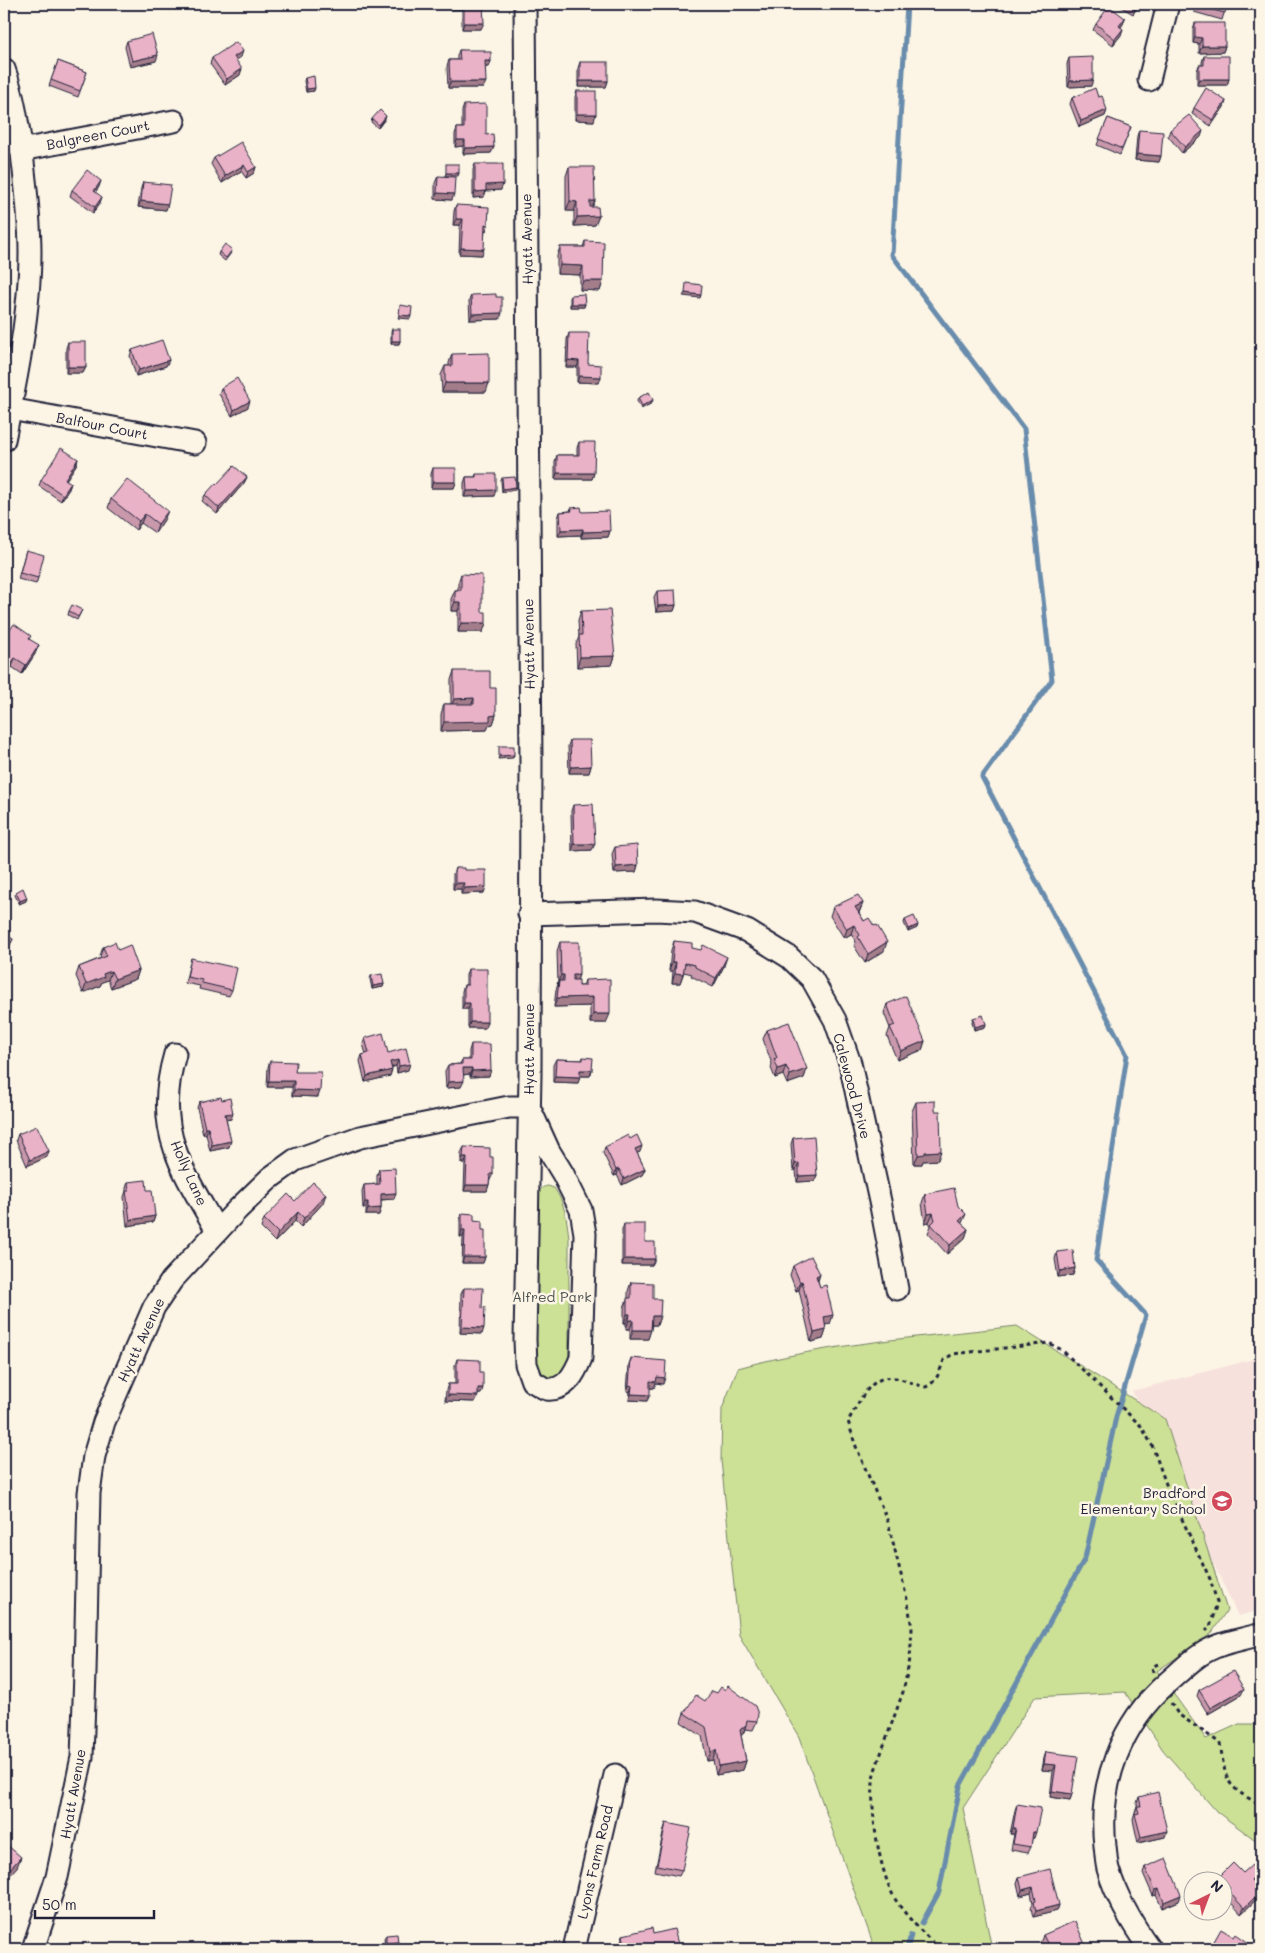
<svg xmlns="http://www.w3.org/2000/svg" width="1265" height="1953" viewBox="0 0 1265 1953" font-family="Mali,sans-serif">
  <rect width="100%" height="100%" fill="#fcf5e5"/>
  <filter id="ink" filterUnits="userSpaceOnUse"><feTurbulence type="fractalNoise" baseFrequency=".02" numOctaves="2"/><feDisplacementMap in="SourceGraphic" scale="10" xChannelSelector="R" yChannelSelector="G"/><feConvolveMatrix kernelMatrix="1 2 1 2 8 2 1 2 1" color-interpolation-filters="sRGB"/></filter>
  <g filter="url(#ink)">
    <path fill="#f7e1dc" d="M1261,1357V1610L1238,1616L1132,1391Z"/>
    <g fill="#cce196" stroke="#778268">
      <path d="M548,1186L554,1188C565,1202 567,1221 569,1238V1363C553,1387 542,1379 533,1356L537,1196C539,1190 541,1187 548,1186Z"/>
      <path d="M1017,1326L1165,1419L1227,1610L1211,1634L1157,1671L1206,1739L1239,1724H1261V1844L1217,1812L1163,1750L1125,1692L1035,1697L963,1808L992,1949H875L799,1737L739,1635L721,1460L722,1409L738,1368C829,1343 923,1337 1017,1326Z"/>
    </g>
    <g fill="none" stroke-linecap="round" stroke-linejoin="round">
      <g stroke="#698cad" stroke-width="5">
        <path d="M907,4L892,255L1024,429L1052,680L982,777L1127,1055L1096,1260L1146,1315L1116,1417L1085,1558L960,1786L939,1892L922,1923"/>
        <path d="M907,1949L911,1935"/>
      </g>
      <g stroke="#22223b" stroke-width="25">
        <g id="minor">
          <path d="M525,4L531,763L530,1075L525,1340L526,1364L532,1381C536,1383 542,1388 547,1389C566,1391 575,1373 581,1358L585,1234L581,1210L563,1174L549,1151L529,1107"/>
          <path d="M4,69C14,96 18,125 22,154C26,187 30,219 30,252C30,313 16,380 4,440"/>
          <path d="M1149,80L1168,4"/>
          <path d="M21,150L174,121"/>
          <path d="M10,409L195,443"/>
          <path d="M529,914L656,910L695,912L747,931L789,957L812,979L835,1020L850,1063L881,1206L897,1289"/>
          <path d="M175,1054C166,1085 164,1118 175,1149C183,1175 204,1207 217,1231"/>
          <path d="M33,1949L57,1877L82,1757L85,1673L89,1493L94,1456L104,1422L154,1307L172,1280L237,1210L270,1178L295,1160L360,1137L509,1107H529"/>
          <path d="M574,1949L615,1775"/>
          <path d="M1150,1949C1132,1924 1117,1899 1108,1869C1106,1861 1106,1853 1105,1846C1098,1784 1121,1723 1168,1682C1182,1670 1196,1655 1213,1648C1228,1641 1246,1639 1261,1634"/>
        </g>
      </g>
      <g stroke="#22223b" stroke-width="3" stroke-dasharray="4 4" stroke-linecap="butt">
        <path d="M1153,1672L1152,1667L1160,1663"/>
        <path d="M1171,1703L1178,1714L1220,1743C1226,1782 1225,1786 1261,1805"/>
        <path d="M940,1949C926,1936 904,1915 894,1897C878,1867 869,1806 874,1773L903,1692L910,1659L912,1629L908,1603L888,1522L855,1444L848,1421C859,1403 870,1373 896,1378C906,1380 916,1385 926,1387C938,1381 939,1372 944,1360L953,1354L1049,1343L1062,1350L1141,1426L1152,1445L1167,1487L1210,1579L1217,1602L1210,1627L1206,1631"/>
      </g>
      <use href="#minor" stroke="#fcf5e5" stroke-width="21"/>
    </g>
    <g fill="#c999ab" stroke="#22223b">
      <path d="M449,4H483L481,29H462V9H449Z"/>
      <path d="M1116,4H1144L1141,8L1138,6L1133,14Z"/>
      <path d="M1196,4H1227L1222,20L1194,12Z"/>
      <path d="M1125,18L1123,24L1121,27V35L1113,45L1093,30L1096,24Z"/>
      <path d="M1195,23L1225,46L1223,52L1199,53V44L1193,43V29Z"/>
      <path d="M127,41L156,61L130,67L125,47Z"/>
      <path d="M459,50L484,52L491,61L489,67H485L483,88H448L447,66L449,60H457V56Z"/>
      <path d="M1204,56L1229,79L1227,85H1197V71L1199,65H1202V62Z"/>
      <path d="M241,57L236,60L240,75L225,85L210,64L212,58Z"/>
      <path d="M1069,58L1091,86L1068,87L1067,64Z"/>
      <path d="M58,61L87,72L78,97L49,86Z"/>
      <path d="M580,62L608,81L606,87H578V68Z"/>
      <path d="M305,78L314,91L306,92L304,81Z"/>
      <path d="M577,91L594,121L575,120V97Z"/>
      <path d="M1098,97L1107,110L1105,116L1079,127L1070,104L1072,98Z"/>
      <path d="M1226,101L1224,107L1211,126L1192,114L1194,108Z"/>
      <path d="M464,105L486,135L494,147L491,153L463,154V146L455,147V134L457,128H462V111Z"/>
      <path d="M1108,118L1131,127L1120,155L1097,145Z"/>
      <path d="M372,119H385L378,128L371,122Z"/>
      <path d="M1139,130L1161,156L1159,162L1135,160L1137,136Z"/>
      <path d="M1170,130L1201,137L1182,153L1168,136Z"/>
      <path d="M214,158L256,167L254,173L246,178L241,171L222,183L211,164Z"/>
      <path d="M475,164L501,190L486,191L484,197L473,198V170Z"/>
      <path d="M569,167L595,201L592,207L599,216L595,225L574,226V211H566V176Z"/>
      <path d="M438,176L452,200L435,199V183Z"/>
      <path d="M143,182L166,210L138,207L141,188Z"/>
      <path d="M99,187L95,192L100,203L93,213L70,196L72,190Z"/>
      <path d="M456,205L488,225L486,231H485L482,255L459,254L460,225H453L454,211Z"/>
      <path d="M585,241L603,281L600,291L580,290V275L557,274V256L560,247H583Z"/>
      <path d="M219,252L231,253L225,261L218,255Z"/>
      <path d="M471,295L500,319L470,320L469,301Z"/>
      <path d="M571,295L585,304L584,307H570V298Z"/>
      <path d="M392,329L400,341L399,344H391V332Z"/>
      <path d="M569,333L588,364L601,377L599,383L577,382V367H566L567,339Z"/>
      <path d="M68,342L86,367L83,373H66V348Z"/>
      <path d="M132,350L169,360L166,366L136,376L130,356Z"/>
      <path d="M452,354L486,392H442L441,375L445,366H449V363Z"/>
      <path d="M221,388L248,407L232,416L219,394Z"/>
      <path d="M638,398L652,403L641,409L637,401Z"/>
      <path d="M579,442L594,473L592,479H555V461L557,455H577V448Z"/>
      <path d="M78,459L76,465L66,480L71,483L69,489L61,501L39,486L41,480Z"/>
      <path d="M433,468L456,482L454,488H431V474Z"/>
      <path d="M476,474L494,496L464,497V483L466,477H475Z"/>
      <path d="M247,477L244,483L217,514L202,501L205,495L217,484Z"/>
      <path d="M502,478L516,487L515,490L502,492L501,481Z"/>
      <path d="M111,499L164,520L155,533L141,523L136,530L108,508Z"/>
      <path d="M571,508L582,512L610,531L608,537L581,538V535L558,536V518L560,512L570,511Z"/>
      <path d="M26,550L38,578L36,584L18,579Z"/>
      <path d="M461,574L482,612L483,632H458V611H451V599L455,590H458V583Z"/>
      <path d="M657,591L676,605L674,611L656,612L654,597Z"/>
      <path d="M82,610L77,620L68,615L69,611Z"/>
      <path d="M581,611L615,656L612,665L577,667L576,644L579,637L578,620Z"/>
      <path d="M4,639L30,640L35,654L22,674L12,667L4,679Z"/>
      <path d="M454,671L490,688L496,715L493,724L489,725L487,730L441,731V714L444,704H451V680Z"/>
      <path d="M570,740L591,766L589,773H569L568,746Z"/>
      <path d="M573,805L592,850L572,851L571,811Z"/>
      <path d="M615,847L638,865L636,872L614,873L612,854Z"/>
      <path d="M455,868L464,870L484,893L461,894V889H453V874Z"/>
      <path d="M16,892L26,901L19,904L15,895Z"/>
      <path d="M863,903L859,913L884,951L865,963L854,946L856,942L851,934L844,938L830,916L833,907Z"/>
      <path d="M905,920L917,928L908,932L904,923Z"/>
      <path d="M674,941L692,948L724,966L713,987L691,976L692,974L684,972L680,983H672L673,971H669L671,950Z"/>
      <path d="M560,942L578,980L579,986H583L585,980L606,1023H590V1006L554,1007L556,990L558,984L557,951Z"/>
      <path d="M103,947L118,950L139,970L136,979L111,988L108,980L102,982L100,986L83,993L76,976L79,967L101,958L100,956Z"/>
      <path d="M191,958L232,990L229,996L199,989L200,986L185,983Z"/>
      <path d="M468,969L485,1028H468V1009H462V991L464,985H466V975Z"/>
      <path d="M371,976L384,984L383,987L372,989L370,979Z"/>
      <path d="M887,1004L925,1041L922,1050L897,1060L887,1036L890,1028L884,1013Z"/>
      <path d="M973,1018L986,1024L985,1027L974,1030L972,1022Z"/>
      <path d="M767,1030L807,1069L804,1078L787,1084L783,1075L775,1078L771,1068L772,1064L763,1039Z"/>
      <path d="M365,1038L388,1053L408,1070L397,1073L396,1066L391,1068L390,1076L365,1082L360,1061L362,1055L366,1054L363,1044Z"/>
      <path d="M471,1044L489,1076L470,1077V1074L463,1075L461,1087L446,1088L445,1071L448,1065L460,1064L462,1060H469V1051Z"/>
      <path d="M583,1057L592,1070L590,1076H580L578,1083L553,1082V1065L556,1059L582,1060Z"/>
      <path d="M270,1061L318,1097L292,1096V1087H267L268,1067Z"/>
      <path d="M222,1100L233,1113L231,1119L226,1120L229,1147L210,1151L206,1134H203L197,1108L199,1102Z"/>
      <path d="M916,1102L938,1160L923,1161L922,1164H914L912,1111Z"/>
      <path d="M18,1134L49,1151L47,1157L27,1166L16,1140Z"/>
      <path d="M793,1138L817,1175L815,1181L797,1182L796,1170H793L791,1144Z"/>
      <path d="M464,1147L490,1157L493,1174L490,1180L487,1191H464L465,1163H461V1153Z"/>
      <path d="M605,1147L640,1152L637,1153L645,1169L642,1175L622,1185L617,1175L614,1176L603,1153Z"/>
      <path d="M379,1169L394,1199L381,1200V1208L379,1215H366V1208H363L362,1191L364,1185L377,1184V1175Z"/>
      <path d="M128,1182L147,1190L155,1216L153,1222L127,1226L124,1197L126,1191V1188Z"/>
      <path d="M925,1194L968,1229L965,1238L947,1254L928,1233L931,1226L929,1222L925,1223L922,1203Z"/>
      <path d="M295,1201L323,1203L301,1227L295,1221L275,1242L261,1228L264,1219Z"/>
      <path d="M462,1213L474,1220L482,1230L485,1257L483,1263H462L463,1237H460V1219Z"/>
      <path d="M624,1224L645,1242L655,1259L652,1265H622V1230Z"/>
      <path d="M1057,1252L1075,1268L1073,1275L1058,1277L1055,1259Z"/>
      <path d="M793,1266L820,1274L818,1281L830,1324L825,1325L826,1330L823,1339L811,1342L799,1290L796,1291L790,1275Z"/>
      <path d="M631,1282L653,1299L660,1316L657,1325H652L648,1339H630V1329H626V1323H624V1307L628,1298V1291Z"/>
      <path d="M464,1288L482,1308V1334L460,1333L461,1294Z"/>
      <path d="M631,1358L663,1384L656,1383L654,1388H650L647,1401L629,1400L630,1392L627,1391L629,1364Z"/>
      <path d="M457,1359L480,1372L481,1394H478L475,1402L445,1401L446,1390L448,1384H455V1365Z"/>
      <path d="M1199,1690L1241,1695L1208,1714L1197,1696Z"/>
      <path d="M705,1701L757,1721L753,1730L745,1729L743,1734L741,1735L746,1761L743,1770L716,1775L713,1760L707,1761L702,1736L681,1722L684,1713Z"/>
      <path d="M1046,1752L1072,1794L1070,1800L1050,1797L1053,1771L1042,1770L1044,1758Z"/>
      <path d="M1139,1797L1165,1837L1138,1843L1133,1820L1137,1806V1803Z"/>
      <path d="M1017,1804L1034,1838H1032L1031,1847L1028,1853L1011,1850L1014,1834H1010L1015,1810Z"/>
      <path d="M666,1823L682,1870L679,1876L655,1871L664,1829Z"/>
      <path d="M1145,1867L1179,1901L1162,1908L1156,1895L1153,1896L1143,1873Z"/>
      <path d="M1243,1873L1258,1879L1253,1883L1259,1897L1241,1914L1225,1896L1227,1893L1222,1888V1880H1218L1219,1877Z"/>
      <path d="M1019,1877L1059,1905L1057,1911L1033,1917L1031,1908L1033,1903L1031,1893L1020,1896L1017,1883Z"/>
      <path d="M653,1934L678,1949H621L620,1944L623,1935Z"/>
      <path d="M386,1935L397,1945L385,1946L384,1938Z"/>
      <path d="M1043,1935L1087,1949H1042L1040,1944Z"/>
      <path d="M1234,1937L1256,1948V1949H1210L1212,1945Z"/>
    </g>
    <g fill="#a47d8b" stroke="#22223b">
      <path d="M451,4H464L462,9H449Z"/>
      <path d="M573,4H590V5L572,6Z"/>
      <path d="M1138,4H1139L1138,6L1133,14L1135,8Z"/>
      <path d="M1125,18L1123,24L1117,32L1119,26Z"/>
      <path d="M464,23H484L481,29H462Z"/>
      <path d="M1123,29L1121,35L1113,45L1115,39Z"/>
      <path d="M1195,37L1202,38L1199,44L1193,43Z"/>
      <path d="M1202,46H1225L1223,52L1199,53Z"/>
      <path d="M243,51L241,57L232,63L234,57Z"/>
      <path d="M158,55L156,61L130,67L132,61Z"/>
      <path d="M485,61H491L489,67H483Z"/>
      <path d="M242,69L240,75L225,85L227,79Z"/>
      <path d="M1199,79H1229L1227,85H1197Z"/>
      <path d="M1093,80L1091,86L1068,87L1070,81Z"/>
      <path d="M580,81H608L606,87H578Z"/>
      <path d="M450,82H486L483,88H448Z"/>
      <path d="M315,88L314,91L306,92L307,89Z"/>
      <path d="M1226,101L1224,107L1211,126L1213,120Z"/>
      <path d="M1107,110L1105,116L1079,127L1081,121Z"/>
      <path d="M577,114H596L594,121L575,120Z"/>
      <path d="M386,116L385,119L378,128L379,125Z"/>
      <path d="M1203,131L1201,137L1182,153L1185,147Z"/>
      <path d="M457,140H465L463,146L455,147Z"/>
      <path d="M494,147L491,153L463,154L465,148Z"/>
      <path d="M1137,154L1161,156L1159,162L1135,160Z"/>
      <path d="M244,165L241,171L222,183L225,176Z"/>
      <path d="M256,167L254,173L246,178L248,172Z"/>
      <path d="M446,173H459L458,176H445Z"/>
      <path d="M101,181L99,187L92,197L94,191Z"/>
      <path d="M503,184L501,190L484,191L486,185Z"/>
      <path d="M486,191L484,197L473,198L475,192Z"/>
      <path d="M437,193L454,194L452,200L435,199Z"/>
      <path d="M102,197L100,203L93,213L95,207Z"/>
      <path d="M141,201L168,204L166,210L138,207Z"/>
      <path d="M570,201L577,202L574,211H566Z"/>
      <path d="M590,201H595L591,210H587Z"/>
      <path d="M599,216L595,225L574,226L577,217Z"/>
      <path d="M456,219H463L460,225H453Z"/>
      <path d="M485,224L488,225L486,231L483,230Z"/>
      <path d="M461,248L484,249L482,255L459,254Z"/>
      <path d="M560,265L583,266L580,275L557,274Z"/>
      <path d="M583,281H603L600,291L580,290Z"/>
      <path d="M685,293L701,295L700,298L683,296Z"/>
      <path d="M571,304H585L584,307H570Z"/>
      <path d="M502,313L500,319L470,320L472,314Z"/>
      <path d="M399,315L411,316L410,319L398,318Z"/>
      <path d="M392,341H400L399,344H391Z"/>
      <path d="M169,360L166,366L136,376L139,370Z"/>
      <path d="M568,360L579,361L577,367H566Z"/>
      <path d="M68,367H86L83,373H66Z"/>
      <path d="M579,376L601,377L599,383L577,382Z"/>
      <path d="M445,383H489L486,392H442Z"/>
      <path d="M653,400L652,403L641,409L642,406Z"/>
      <path d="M250,401L248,407L232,416L234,410Z"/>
      <path d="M78,459L76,465L63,485L65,479Z"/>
      <path d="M557,473H594L592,479H555Z"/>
      <path d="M247,477L244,483L217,514L219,508Z"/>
      <path d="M433,482H456L454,488H431Z"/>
      <path d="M71,483L69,489L61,501L63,495Z"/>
      <path d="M516,487L515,490L502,492L503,489Z"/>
      <path d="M496,490L494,496L464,497L467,491Z"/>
      <path d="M168,511L164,520L155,533L158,524Z"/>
      <path d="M145,514L141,523L136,530L139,521Z"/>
      <path d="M583,529L581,535L558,536L561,530Z"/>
      <path d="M610,531L608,537L581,538L583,532Z"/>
      <path d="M455,602H461L458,611H451Z"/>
      <path d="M676,605L674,611L656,612L658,606Z"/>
      <path d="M461,623H486L483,632H458Z"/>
      <path d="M39,645L35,654L22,674L26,665Z"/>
      <path d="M615,656L612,665L577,667L580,657Z"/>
      <path d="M15,658L12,667L4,679V675Z"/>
      <path d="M474,698L471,707L451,708L454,699Z"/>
      <path d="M496,715L493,724L489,725L487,730L441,731L444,722Z"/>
      <path d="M514,755L513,758L498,759L499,756Z"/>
      <path d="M591,766L589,773H569L571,767Z"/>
      <path d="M574,844H595L592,850L572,851Z"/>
      <path d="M638,865L636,872L614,873L616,867Z"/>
      <path d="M455,883H464L461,889H453Z"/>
      <path d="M486,887L484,893L461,894L464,888Z"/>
      <path d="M27,898L26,901L19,904L20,901Z"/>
      <path d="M863,903L859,912L852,916L855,907Z"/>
      <path d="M854,925L851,934L844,938L847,929Z"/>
      <path d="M918,925L917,928L908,932L909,929Z"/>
      <path d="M13,939L4,957V955Z"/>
      <path d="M887,942L884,951L865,963L868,954Z"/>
      <path d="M727,957L724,966L713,987L716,978Z"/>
      <path d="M672,962H676L673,971H669Z"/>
      <path d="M139,970L136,979L111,988L115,979Z"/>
      <path d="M111,971L108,980L102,982L100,986L83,993L86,984L103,974Z"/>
      <path d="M675,973L683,974L680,983H672Z"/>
      <path d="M561,975H564L560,984L559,981L557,984Z"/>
      <path d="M573,975H579L576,984L570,985Z"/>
      <path d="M384,984L383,987L372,989L373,986Z"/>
      <path d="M593,997L590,1006L554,1007L557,998Z"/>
      <path d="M464,1003H470L468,1009H462Z"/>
      <path d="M593,1014H610L606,1023H590Z"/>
      <path d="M470,1022H487L485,1028H468Z"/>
      <path d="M986,1024L985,1027L974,1030L975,1027Z"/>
      <path d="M925,1041L922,1050L897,1060L901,1051Z"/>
      <path d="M398,1060L396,1066L388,1068L390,1062Z"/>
      <path d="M410,1064L408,1070L397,1073L399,1066Z"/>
      <path d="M786,1066L783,1075L775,1078L778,1069Z"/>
      <path d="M463,1068H472L470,1074L461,1075Z"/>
      <path d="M807,1069L804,1078L787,1084L790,1075Z"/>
      <path d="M392,1070L390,1076L365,1082L367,1076Z"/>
      <path d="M491,1070L489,1076L470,1077L472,1071Z"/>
      <path d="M580,1070H592L590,1076H578Z"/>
      <path d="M555,1076L580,1077L578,1083L553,1082Z"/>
      <path d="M269,1081H294L292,1087H267Z"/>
      <path d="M464,1081L461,1087L446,1088L448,1082Z"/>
      <path d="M294,1090L320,1091L318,1097L292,1096Z"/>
      <path d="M233,1113L231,1119L223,1120L225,1114Z"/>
      <path d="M205,1128H208L206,1134H203Z"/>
      <path d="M231,1141L229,1147L210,1151L212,1145Z"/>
      <path d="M642,1146L640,1152L633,1155L635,1149Z"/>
      <path d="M49,1151L47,1157L27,1166L30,1160Z"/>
      <path d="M941,1151L938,1160L923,1161L922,1164H914L918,1155L925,1152Z"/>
      <path d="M463,1157H467L465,1163H461Z"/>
      <path d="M799,1163L796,1170H793L795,1164Z"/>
      <path d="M619,1169L617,1175L614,1176L616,1170Z"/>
      <path d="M645,1169L642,1175L622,1185L624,1179Z"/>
      <path d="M817,1175L815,1181L797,1182L799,1176Z"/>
      <path d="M466,1185H489L487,1191H464Z"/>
      <path d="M396,1193L394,1199L379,1200L381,1194Z"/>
      <path d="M326,1194L323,1203L301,1227L304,1218Z"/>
      <path d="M365,1202H368L366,1208H363Z"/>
      <path d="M381,1208L379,1215H366L368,1209Z"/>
      <path d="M298,1212L295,1221L275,1242L278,1233Z"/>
      <path d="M933,1213L929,1222L925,1223L928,1214Z"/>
      <path d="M966,1214L962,1223L955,1230L959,1221Z"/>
      <path d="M155,1216L153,1222L127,1226L130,1220Z"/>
      <path d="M968,1229L965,1238L947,1254L950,1245Z"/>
      <path d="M462,1230H465L463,1237H460Z"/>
      <path d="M464,1257H485L483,1263H462Z"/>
      <path d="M624,1259H655L652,1265H622Z"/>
      <path d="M1075,1268L1073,1275L1058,1277L1060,1271Z"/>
      <path d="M820,1274L817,1283L816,1276Z"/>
      <path d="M802,1281L799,1290L796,1291L800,1282Z"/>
      <path d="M627,1314H630L626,1323H624Z"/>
      <path d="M833,1315L830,1324L820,1326L824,1317Z"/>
      <path d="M652,1316H660L657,1325H649Z"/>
      <path d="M629,1320H633L630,1329H626Z"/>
      <path d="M462,1327L484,1328L482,1334L460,1333Z"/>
      <path d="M633,1330H651L648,1339H630Z"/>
      <path d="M826,1330L823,1339L811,1342L814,1333Z"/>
      <path d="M657,1377L665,1378L663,1384L656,1383L654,1388H648L650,1381Z"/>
      <path d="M629,1385L632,1386L630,1392L627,1391Z"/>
      <path d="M478,1388H483L481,1394H476Z"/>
      <path d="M631,1394L650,1395L647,1401L629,1400Z"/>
      <path d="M448,1395L478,1396L475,1402L445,1401Z"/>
      <path d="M1244,1689L1241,1695L1208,1714L1210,1708Z"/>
      <path d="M746,1725L743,1734L737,1739L740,1730Z"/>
      <path d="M716,1750L713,1760L707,1761L711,1752Z"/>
      <path d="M746,1761L743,1770L716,1775L719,1766Z"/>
      <path d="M1044,1764L1056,1765L1053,1771L1042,1770Z"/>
      <path d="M1052,1791L1072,1794L1070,1800L1050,1797Z"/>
      <path d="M1013,1828H1016L1014,1834H1010Z"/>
      <path d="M1167,1831L1165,1837L1138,1843L1141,1837Z"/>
      <path d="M1033,1832H1036L1034,1838H1031Z"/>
      <path d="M21,1857L17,1867L6,1879L9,1870Z"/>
      <path d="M1260,1873L1258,1879L1249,1887L1251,1881Z"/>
      <path d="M1033,1887L1031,1893L1020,1896L1022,1890Z"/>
      <path d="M1159,1889L1156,1895L1153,1896L1155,1890Z"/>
      <path d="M1261,1891L1259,1897L1241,1914L1244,1908Z"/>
      <path d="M1181,1895L1179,1901L1162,1908L1164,1902Z"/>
      <path d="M1059,1905L1057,1911L1033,1917L1036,1911Z"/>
      <path d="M398,1942L397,1945L385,1946L386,1943Z"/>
    </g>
    <g fill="#eab2c7" stroke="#22223b">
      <path d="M464,4H483L484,23H464Z"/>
      <path d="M1128,4H1138L1135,8Z"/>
      <path d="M1197,4H1227L1225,13L1196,6Z"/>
      <path d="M1109,6L1125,18L1119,26L1123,29L1115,39L1096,24Z"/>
      <path d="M1195,23H1225V46H1202V38L1195,37Z"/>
      <path d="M152,34L158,55L132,61L127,41Z"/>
      <path d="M236,42L243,51L234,57L242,69L227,79L212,58Z"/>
      <path d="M459,50H485L484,52H491V61H485L486,82H450L449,60H460Z"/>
      <path d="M1204,56H1229V79H1199V65H1204Z"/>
      <path d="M1093,57V80L1070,81L1069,58Z"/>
      <path d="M58,61L87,72L80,91L51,80Z"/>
      <rect x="580" y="62" width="28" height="19"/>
      <path d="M314,76L315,88L307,89L305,78Z"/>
      <path d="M1095,88L1098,97L1102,96L1107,110L1081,121L1072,98Z"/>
      <path d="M1206,88L1226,101L1213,120L1194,108Z"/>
      <rect x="577" y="91" width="19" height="23"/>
      <path d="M486,104V135L493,134L494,147L465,148V140H457V128H464V105Z"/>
      <path d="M380,110L386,116L379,125L372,119Z"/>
      <path d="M1189,115L1203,131L1185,147L1170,130Z"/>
      <path d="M1108,118L1131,127L1122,149L1099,139Z"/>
      <path d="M1139,130L1163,132L1161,156L1137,154Z"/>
      <path d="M241,142L256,167L248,172L244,165L225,176L214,158Z"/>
      <rect x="446" y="164" width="13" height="9"/>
      <path d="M475,164H503V184L486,185V191L475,192Z"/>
      <path d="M569,167H594L595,201H590V207H598L599,216L577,217V202L570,201Z"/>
      <path d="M87,170L101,181L94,191L102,197L95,207L72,190Z"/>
      <path d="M438,176L455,177L454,194L437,193Z"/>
      <path d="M143,182L171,185L168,204L141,201Z"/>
      <path d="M456,205L489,207L488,225L485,224L484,249L461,248L463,219H456Z"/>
      <path d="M585,241L604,242L603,281H583V266L560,265V247H585Z"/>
      <path d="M225,244L232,250L226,258L219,252Z"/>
      <path d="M686,283L702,285L701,295L685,293Z"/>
      <path d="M496,294V297H502V313L472,314L471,295Z"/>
      <path d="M584,294L585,304H571V295Z"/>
      <path d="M400,305L412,307L411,316L399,315Z"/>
      <rect x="392" y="329" width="8" height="12"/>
      <path d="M569,333H589L588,364L601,365V377L579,376V361L568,360Z"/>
      <path d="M162,340L169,360L139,370L132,350Z"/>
      <rect x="68" y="342" width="18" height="25"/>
      <path d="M489,353V383H445V366H452V354Z"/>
      <path d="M237,378L250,401L234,410L221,388Z"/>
      <path d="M649,392L653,400L642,406L638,398Z"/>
      <path d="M579,442H595L594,473H557V455H579Z"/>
      <path d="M61,448L78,459L65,479L71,483L63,495L41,480Z"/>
      <path d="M234,466L247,477L219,508L205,495L216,483L217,484Z"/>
      <rect x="433" y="468" width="23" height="14"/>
      <path d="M476,474H496V490L467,491L466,477H476Z"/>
      <path d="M515,477L516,487L503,489L502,478Z"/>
      <path d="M127,479L168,511L158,524L145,514L139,521L111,499Z"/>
      <path d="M581,507L582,512L609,511L610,531L583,532V529L561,530L560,512L572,511L571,508Z"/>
      <path d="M26,550L44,555L38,578L20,573Z"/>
      <path d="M461,574L482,575V612H486V623H461V602H455V590H461Z"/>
      <path d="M675,590L676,605L658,606L657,591Z"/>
      <path d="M72,605L82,610L78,617L69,611Z"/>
      <path d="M610,610L615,656L580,657L579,635H582L581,611Z"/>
      <path d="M14,624L31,636L29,639L39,645L26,665L15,658L4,675V639Z"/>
      <path d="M454,671H490V688H496V715L490,716V721L444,722V704H474V698L454,699Z"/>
      <path d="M570,740H590L591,766L571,767Z"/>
      <path d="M499,746H514V755L499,756Z"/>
      <path d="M593,804L595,844H574L573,805Z"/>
      <path d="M637,845L638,865L616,867L615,847Z"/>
      <path d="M455,868H464V870H486V887L464,888V883H455Z"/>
      <path d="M23,888L27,898L20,901L16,892Z"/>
      <path d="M858,895L863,903L855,907L864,921L869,918L874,926L877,925L887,942L868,954L858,937L860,935L854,925L847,929L833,907Z"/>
      <path d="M914,916L918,925L909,929L905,920Z"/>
      <path d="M4,934L13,939L4,955Z"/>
      <path d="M674,941L692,943V948L701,950L703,945L727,957L716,978L695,967V965L685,963L683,974L675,973L676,962H672Z"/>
      <path d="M115,942L118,950L130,945L139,970L115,979L111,971L103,974L104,977L86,984L79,967L107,956L103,947Z"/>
      <path d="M560,942H579V975H573V980H579V986H585V980L610,979V1014H593V997L557,998L559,981H564V975H561Z"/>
      <path d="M191,958L237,968L232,990L202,983V980L187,977Z"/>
      <path d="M468,969H487V1022H470V1003H464V985H468Z"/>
      <path d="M382,974L384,984L373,986L371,976Z"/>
      <path d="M906,996L925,1041L901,1051L890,1027L895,1025L887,1004Z"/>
      <path d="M983,1015L986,1024L975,1027L973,1018Z"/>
      <path d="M789,1022L807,1069L790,1075L786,1066L778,1069L774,1059L777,1058L767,1030Z"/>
      <path d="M383,1033L388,1053L406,1048L410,1064L399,1066L398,1060L390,1062L392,1070L367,1076L362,1055L369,1053L365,1038Z"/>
      <path d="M471,1044H490L491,1070L472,1071V1068H463L464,1081L448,1082V1065L462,1064V1060H471Z"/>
      <path d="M583,1057L593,1058L592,1070H580V1077L555,1076L556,1059L583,1060Z"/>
      <path d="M270,1061L296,1062L295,1072H321L320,1091L294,1090V1081H269Z"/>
      <path d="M221,1097L222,1100L230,1098L233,1113L225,1114L231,1141L212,1145L208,1128H205L199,1102Z"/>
      <path d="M935,1101V1111H940L941,1151L925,1152V1154L918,1155L916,1102Z"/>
      <path d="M37,1126L49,1151L30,1160L18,1134Z"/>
      <path d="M628,1135L630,1139L637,1135L642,1146L635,1149L645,1169L624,1179L619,1169L616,1170L605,1147Z"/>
      <path d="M814,1136L817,1175L799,1176V1163L795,1164L793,1138Z"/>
      <path d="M464,1147L490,1148V1157H493V1174H490L489,1185H466L467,1157H463Z"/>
      <path d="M395,1168L396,1193L381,1194V1208L368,1209V1202H365L364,1185L380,1184L379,1169Z"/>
      <path d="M146,1180L147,1190H152L155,1216L130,1220L126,1191H129L128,1182Z"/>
      <path d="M313,1182L326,1194L304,1218L298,1212L278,1233L264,1219L288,1194L295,1201Z"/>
      <path d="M954,1188L958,1206L966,1214L959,1221L968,1229L950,1245L931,1224L935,1220L933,1213L928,1214L925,1194Z"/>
      <path d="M462,1213L474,1214V1220L482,1221V1230H485V1257H464L465,1230H462Z"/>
      <path d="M624,1224H645V1242H655V1259H624Z"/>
      <path d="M1073,1250L1075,1268L1060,1271L1057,1252Z"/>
      <path d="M811,1256L820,1274L816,1276L820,1287L826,1285L833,1315L824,1317L826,1330L814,1333L802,1281L800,1282L793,1266Z"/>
      <path d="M631,1282L653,1283V1299H661L660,1316H652L651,1330H633V1320H629L630,1314H627V1298H631Z"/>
      <path d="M464,1288H483L482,1308L485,1307L484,1328L462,1327Z"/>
      <path d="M631,1358L666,1361L665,1378L657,1377L656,1382L650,1381V1395L631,1394L632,1386L629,1385Z"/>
      <path d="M457,1359L480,1360V1372H483V1388H478V1396L448,1395V1384H457Z"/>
      <path d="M1233,1671L1244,1689L1210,1708L1199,1690Z"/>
      <path d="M728,1686L755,1706L758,1714L757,1721L747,1720L746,1725L740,1730L746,1761L719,1766L716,1750L711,1752L706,1727L684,1713L696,1695L705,1701L712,1691L717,1693L721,1687L725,1690Z"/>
      <path d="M1046,1752L1078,1756L1072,1794L1052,1791L1056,1765L1044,1764Z"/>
      <path d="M1158,1792L1167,1831L1141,1837L1135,1814L1139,1813L1137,1806H1141L1139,1797Z"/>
      <path d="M1017,1804L1041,1808L1036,1832H1033L1031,1847L1013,1844L1016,1828H1013Z"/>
      <path d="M666,1823L691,1828L682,1870L657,1865Z"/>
      <path d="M6,1844L21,1857L9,1870L4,1892V1847Z"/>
      <path d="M1166,1858L1181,1895L1164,1902L1159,1889L1155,1890L1145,1867Z"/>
      <path d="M1233,1863L1243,1873L1252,1865L1260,1873L1251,1881L1261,1891L1244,1908L1227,1890L1230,1888L1219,1877Z"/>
      <path d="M1050,1869L1059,1905L1036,1911L1034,1902L1036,1901L1033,1887L1022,1890L1019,1877Z"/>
      <path d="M1075,1921L1087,1949H1050L1043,1935Z"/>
      <path d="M652,1928L653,1934L674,1929L679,1948L675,1949H626L623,1935Z"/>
      <path d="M1221,1929L1234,1937L1236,1934L1256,1948L1255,1949H1219L1212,1945Z"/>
      <path d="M397,1934L398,1942L386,1943V1935Z"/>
    </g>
  </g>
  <defs>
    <g id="school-disc" transform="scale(1.125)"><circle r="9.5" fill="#d1495b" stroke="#fcf5e5"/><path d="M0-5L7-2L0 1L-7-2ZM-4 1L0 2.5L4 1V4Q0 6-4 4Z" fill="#fff"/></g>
  </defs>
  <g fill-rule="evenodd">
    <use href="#school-disc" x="1222" y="1501"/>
  </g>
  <g text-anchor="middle" stroke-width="5" stroke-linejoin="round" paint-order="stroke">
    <g font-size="14" fill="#22223b" stroke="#fcf5e5">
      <text transform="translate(98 135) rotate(-11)" y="5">Balgreen Court</text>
      <text transform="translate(527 239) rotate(-91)" y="5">Hyatt Avenue</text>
      <text transform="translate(102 426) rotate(11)" y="5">Balfour Court</text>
      <text transform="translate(529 644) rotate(-91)" y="5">Hyatt Avenue</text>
      <text transform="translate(529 1049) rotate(-90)" y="5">Hyatt Avenue</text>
      <text transform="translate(852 1086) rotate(75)" y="5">Calewood Drive</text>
      <text transform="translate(189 1173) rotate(66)" y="5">Holly Lane</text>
      <text transform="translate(141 1340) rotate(-65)" y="5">Hyatt Avenue</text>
      <text transform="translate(73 1794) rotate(-80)" y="5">Hyatt Avenue</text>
      <text transform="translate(595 1862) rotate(-77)" y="5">Lyons Farm Road</text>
    </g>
    <g font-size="14" fill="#4c5252" stroke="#fcf5e5">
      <text x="552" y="1302">Alfred Park</text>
    </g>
    <g font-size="14" fill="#22223b" stroke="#fcf5e5" text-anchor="end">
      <text x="1206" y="1498">Bradford<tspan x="1206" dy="16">Elementary School</tspan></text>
    </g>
  </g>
  <rect width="1265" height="1953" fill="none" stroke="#fcf5e5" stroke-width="20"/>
  <rect x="10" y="10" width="1245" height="1933" fill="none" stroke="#22223b" stroke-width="2" filter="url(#ink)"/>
  <g transform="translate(1208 1896) rotate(42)"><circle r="24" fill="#fcf5e5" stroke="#a5a1a1"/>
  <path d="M0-4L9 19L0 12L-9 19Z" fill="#d1495b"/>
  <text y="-8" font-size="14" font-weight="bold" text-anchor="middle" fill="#22223b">N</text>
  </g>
  <path d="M35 1910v8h119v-8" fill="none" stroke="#22223b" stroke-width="2.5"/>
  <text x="42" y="1910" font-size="15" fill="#22223b" stroke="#fcf5e5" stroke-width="4" paint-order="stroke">50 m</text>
</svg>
